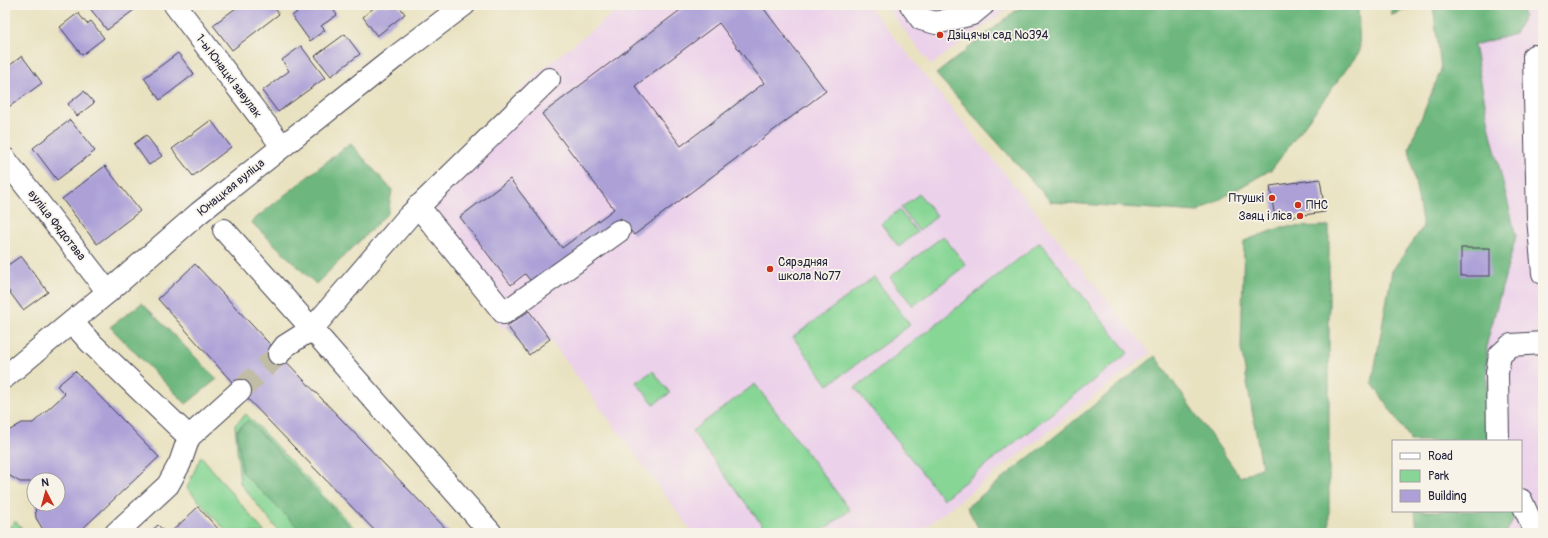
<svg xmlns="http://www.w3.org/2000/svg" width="1548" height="538" viewBox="0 0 1548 538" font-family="Pangolin,sans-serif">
  <rect width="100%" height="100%" fill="#f7f3e8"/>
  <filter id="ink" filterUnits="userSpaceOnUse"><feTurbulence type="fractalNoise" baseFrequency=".025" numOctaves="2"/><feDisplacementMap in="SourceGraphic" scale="8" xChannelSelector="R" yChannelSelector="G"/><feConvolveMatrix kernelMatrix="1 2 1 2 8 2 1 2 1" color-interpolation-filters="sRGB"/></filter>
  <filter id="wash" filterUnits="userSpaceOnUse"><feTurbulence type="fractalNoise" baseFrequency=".012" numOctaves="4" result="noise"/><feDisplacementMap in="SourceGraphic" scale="16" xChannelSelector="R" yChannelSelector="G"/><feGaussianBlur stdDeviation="0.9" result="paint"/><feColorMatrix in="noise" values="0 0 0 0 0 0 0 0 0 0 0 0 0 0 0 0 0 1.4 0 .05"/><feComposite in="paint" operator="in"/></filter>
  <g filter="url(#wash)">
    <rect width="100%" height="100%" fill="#e9e2c1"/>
    <g fill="#ecd1ea">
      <path d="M624,5H868L1150,353L918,533H693L529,311L503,329L407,201L542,69Z"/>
      <path d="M885,5H1013L931,65Z"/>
      <path d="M1441,5H1543V533H1451L1521,511V441H1448Z"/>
    </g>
    <g fill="#87d695" stroke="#547c68">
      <path d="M919,194L937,216L919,231L901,208Z"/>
      <path d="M899,210L917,232L899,247L881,224Z"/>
      <path d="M943,236L966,265L913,306L890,277Z"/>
      <path d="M1040,242L1128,353L943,499L855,388Z"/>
      <path d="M874,277L910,325L828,385L793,337Z"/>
      <path d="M653,371L670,393L654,404L636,382Z"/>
      <path d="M755,384L850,510L819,533H768L692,431Z"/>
      <path d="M246,414L359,533H280L240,483L235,425Z"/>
      <path d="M201,456L265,533H228L187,488Z"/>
      <path d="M15,521L25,531L23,533H5Z"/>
    </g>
    <g fill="#6db77e" stroke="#486c5c">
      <path d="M1023,5H1358L1360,51L1272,169L1198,212L1051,202L936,74Z"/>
      <path d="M1390,5H1418L1392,15Z"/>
      <path d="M1433,5H1521L1524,16L1515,34L1474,45L1490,129L1516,236L1487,343V427L1491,441H1410L1409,437L1372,383L1392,271L1423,227L1409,148L1441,70Z"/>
      <path d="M350,143L392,190L388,213L316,284L251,222Z"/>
      <path d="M1329,226V533H981L967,507L1155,356L1240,477L1262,467L1241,348L1244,241L1282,227Z"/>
      <path d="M142,303L217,379L186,404L110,327Z"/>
      <path d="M248,420L356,533H303L242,472L237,430Z"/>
      <path d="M1415,511H1515L1516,515L1506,533H1417Z"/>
    </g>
    <g id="blocks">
      <g fill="#aca0d7" fill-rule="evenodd">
        <path d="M91,5H137L138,7L107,30L89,7Z"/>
        <path d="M240,5H272L279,14L232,50L213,25Z"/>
        <path d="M306,5H330L337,15L321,26L325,30L310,41L292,16Z"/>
        <path d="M377,5H398L405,14L377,36L363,17Z"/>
        <path d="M687,5H761L826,91L634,235L621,218L533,284L525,274L511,285L460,217L510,179L562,248L614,209L542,114ZM719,23L764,83L681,146L635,86Z"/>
        <path d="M78,13L87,24L91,21L104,38L82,55L60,27Z"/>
        <path d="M345,34L360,54L331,76L315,56Z"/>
        <path d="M301,46L325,78L278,112L262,91L289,71L282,60Z"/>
        <path d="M178,53L194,74L160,100L144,78Z"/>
        <path d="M22,56L42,83L6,109L5,108V69Z"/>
        <path d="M84,91L94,103L77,116L68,104Z"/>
        <path d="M70,120L95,151L57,180L33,148Z"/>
        <path d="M211,120L231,147L193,176L172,149Z"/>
        <path d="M146,135L162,156L149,165L134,144Z"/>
        <path d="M105,166L140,211L97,244L62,199Z"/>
        <path d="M1320,179L1325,212L1275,219L1270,186Z"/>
        <rect x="1461" y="248" width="29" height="28"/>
        <path d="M21,256L48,292L23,310L5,286V267Z"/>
        <path d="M195,264L279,354L450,533H377L240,391L158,299Z"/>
        <path d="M529,311L550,339L529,355L507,326Z"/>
        <path d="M75,371L159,457L78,533H45L36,518L35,504H58V480H34V482H20L5,473V433L22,423H33L65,394L57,386Z"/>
        <path d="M198,507L222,533H170Z"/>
        <path d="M158,525L166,533H149Z"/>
      </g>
    </g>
  </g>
  <g filter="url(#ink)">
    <use href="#blocks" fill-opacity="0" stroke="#403f4f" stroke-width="1"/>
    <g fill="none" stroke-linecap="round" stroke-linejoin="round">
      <path stroke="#c1bca6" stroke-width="22" stroke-dasharray="22 11" stroke-linecap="butt" d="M240,391L279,354"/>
      <g stroke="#403f4f" stroke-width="24">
        <g id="minor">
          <path d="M175,5L282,146"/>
          <path d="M911,5L921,19L936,23L972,14L983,5"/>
          <path d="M1534,56L1538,218L1543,273"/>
          <path d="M5,159L108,292"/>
          <path d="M418,206L504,313L619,231"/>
          <path d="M224,230L312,329L408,217L549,79"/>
          <path d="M72,322L89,341L189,437L240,391"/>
          <path d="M279,354L285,346L312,329L491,533"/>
          <path d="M5,377L108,292L199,213L394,58L464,5"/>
          <path d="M1498,441L1497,373L1500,355L1511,345L1543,343"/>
          <path d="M1521,500L1535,531H1543"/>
          <path d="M116,533L168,485L180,463L189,437"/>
        </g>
      </g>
      <use href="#minor" stroke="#fff" stroke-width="22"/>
    </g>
  </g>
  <g fill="#c8321e" stroke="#f7f3e8" stroke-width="1.5">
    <circle cx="940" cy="35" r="4"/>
    <circle cx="1272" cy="198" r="4"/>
    <circle cx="1298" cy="205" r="4"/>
    <circle cx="1300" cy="216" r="4"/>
    <circle cx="770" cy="269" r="4"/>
  </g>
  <g text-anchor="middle" stroke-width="3.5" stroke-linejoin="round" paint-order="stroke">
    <g font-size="12" fill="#22223b" stroke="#f7f3e8" text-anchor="start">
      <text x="948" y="39">Дзіцячы сад №394</text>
      <text x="1264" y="202" text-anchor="end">Птушкі</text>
      <text x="1306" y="209">ПНС</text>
      <text x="1292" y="220" text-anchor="end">Заяц і ліса</text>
      <text x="778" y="266">Сярэдняя<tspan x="778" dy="14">школа №77</tspan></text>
    </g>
    <g font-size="12" fill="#22223b" stroke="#f7f3e8">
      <text transform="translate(229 76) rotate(53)" y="4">1-ы Юнацкі завулак</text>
      <text transform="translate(231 187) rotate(-39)" y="4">Юнацкая вуліца</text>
      <text transform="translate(57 225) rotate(52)" y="4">вуліца Фядотава</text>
    </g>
  </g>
  <rect width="1548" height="538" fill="none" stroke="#f7f3e8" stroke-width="20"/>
  <rect x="1392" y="440" width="130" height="72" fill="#f7f3e8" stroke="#a29fa3"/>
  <rect x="1400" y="453" width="20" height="6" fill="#ffffff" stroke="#a29fa3"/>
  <text x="1428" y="460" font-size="12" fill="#22223b">Road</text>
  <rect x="1400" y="470" width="20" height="12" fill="#87d695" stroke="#a29fa3"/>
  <text x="1428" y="480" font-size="12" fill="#22223b">Park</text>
  <rect x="1400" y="490" width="20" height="12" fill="#aca0d7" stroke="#a29fa3"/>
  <text x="1428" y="500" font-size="12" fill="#22223b">Building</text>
  <g transform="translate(46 492) rotate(354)"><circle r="19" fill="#f7f3e8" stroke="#a29fa3"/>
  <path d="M0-3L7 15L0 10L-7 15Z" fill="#c8321e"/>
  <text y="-6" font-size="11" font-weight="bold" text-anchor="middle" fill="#22223b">N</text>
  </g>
</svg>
